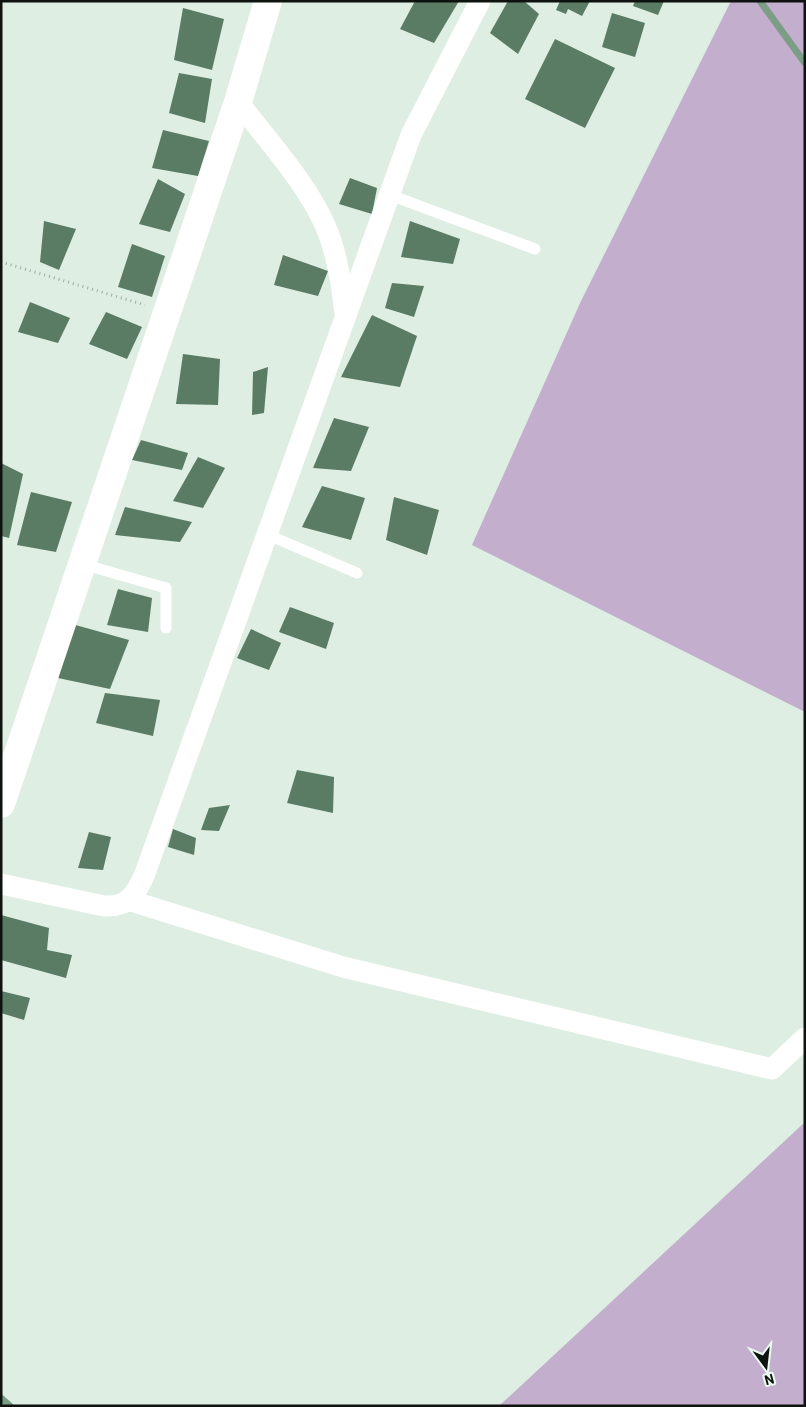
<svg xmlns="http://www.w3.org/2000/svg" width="806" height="1407" viewBox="0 0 806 1407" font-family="Barlow,sans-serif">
  <rect width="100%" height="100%" fill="#deeee2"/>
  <g fill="#c4aecd">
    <path d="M731,1H805V712L472,545L581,301Z"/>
    <path d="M805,1122V1406H499Z"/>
  </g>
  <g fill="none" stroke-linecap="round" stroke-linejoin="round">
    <g stroke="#7c9d86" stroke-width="7">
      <path d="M760,1L805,63"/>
      <path d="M1,1398L10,1406"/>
    </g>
  </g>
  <g fill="#5a7b64">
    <path d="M415,1H459L434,43L400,29Z"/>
    <path d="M508,1H524L539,14L518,54L490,33Z"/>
    <path d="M560,1H590L582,16L568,9L566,14L556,10Z"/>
    <path d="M635,1H664L658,15L633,6Z"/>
    <path d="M183,8L224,19L212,70L174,60Z"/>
    <path d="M612,13L645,23L635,57L602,47Z"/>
    <path d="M555,39L615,68L585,128L525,99Z"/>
    <path d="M179,73L212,79L205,123L169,113Z"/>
    <path d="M163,130L209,141L198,176L152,168Z"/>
    <path d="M350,178L377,188L372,214L339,204Z"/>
    <path d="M158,179L185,194L170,232L139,224Z"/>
    <path d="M44,221L76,229L59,270L40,262Z"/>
    <path d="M410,221L460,239L453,264L401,257Z"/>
    <path d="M132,244L165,256L152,297L118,287Z"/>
    <path d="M283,255L328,271L318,296L274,285Z"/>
    <path d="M392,283L424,286L414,317L385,308Z"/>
    <path d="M30,302L70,318L58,343L18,332Z"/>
    <path d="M106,312L142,327L127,359L89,344Z"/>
    <path d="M372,315L417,336L400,387L341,377Z"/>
    <path d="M183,354L220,359L218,405L176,404Z"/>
    <path d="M268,367L264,413L252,415L253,372Z"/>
    <path d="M334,418L369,427L351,471L313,468Z"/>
    <path d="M141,440L188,453L182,470L132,460Z"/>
    <path d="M198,457L225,468L203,508L173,501Z"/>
    <path d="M1,463L23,474L9,538L1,536Z"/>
    <path d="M322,486L365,498L351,540L302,527Z"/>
    <path d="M31,492L72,502L56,552L17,545Z"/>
    <path d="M394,497L439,510L427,555L386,540Z"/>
    <path d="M125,507L192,522L180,542L115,535Z"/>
    <path d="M118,589L152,598L148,632L107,625Z"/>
    <path d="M290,607L334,623L326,649L279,632Z"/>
    <path d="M72,624L129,640L110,689L58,678Z"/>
    <path d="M251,629L281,643L269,670L237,658Z"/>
    <path d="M105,693L160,700L153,736L96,723Z"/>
    <path d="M297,770L334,777L333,813L287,803Z"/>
    <path d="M230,805L219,831L201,830L209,808Z"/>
    <path d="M173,829L196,838L194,855L168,847Z"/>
    <path d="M89,832L111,837L103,870L78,868Z"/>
    <path d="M1,915L49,928L47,950L72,955L66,978L1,960Z"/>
    <path d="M1,991L30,998L24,1020L1,1013Z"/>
  </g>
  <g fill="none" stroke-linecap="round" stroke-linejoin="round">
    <path stroke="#9faba2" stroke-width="3" stroke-dasharray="1 4" stroke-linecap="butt" d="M1,262L145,305"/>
    <g stroke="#fff" stroke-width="11">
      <path d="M390,195L535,249"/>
      <path d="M266,534L357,573"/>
      <path d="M82,564L166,588V628"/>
    </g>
    <g stroke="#fff" stroke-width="21">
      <path d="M238,102C269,142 316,193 331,241C339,265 342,289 345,313"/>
      <path d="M1,884L104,906C128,907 134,897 144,876L411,135L480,1"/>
      <path d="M128,900L343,967L772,1069L805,1038"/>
    </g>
    <path stroke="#fff" stroke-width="28" d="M1,804L238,102L268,1"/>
  </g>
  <rect width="806" height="1407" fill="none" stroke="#0e130f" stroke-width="5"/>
  <g transform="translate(766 1367) rotate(165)" stroke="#ebfcf0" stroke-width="4" paint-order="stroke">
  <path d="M0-4L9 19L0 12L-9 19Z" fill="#0e130f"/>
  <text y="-8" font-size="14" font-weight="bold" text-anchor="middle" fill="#0e130f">N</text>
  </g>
</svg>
